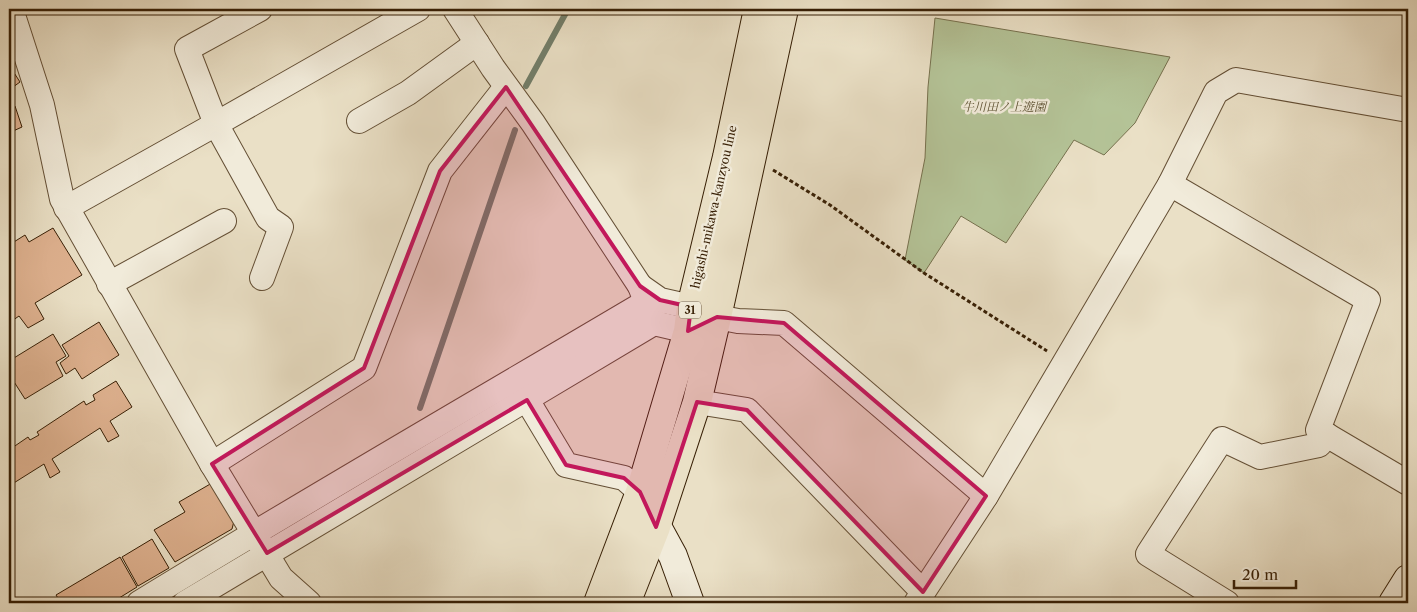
<svg xmlns="http://www.w3.org/2000/svg" width="1417" height="612" viewBox="0 0 1417 612" font-family="'Libre Caslon Text','Noto Serif JP',serif">
  <rect width="100%" height="100%" fill="#eae0c6"/>
  <filter id="stains"><feTurbulence type="fractalNoise" baseFrequency=".004" numOctaves="4"/><feColorMatrix values="0 0 0 0 .2 0 0 0 0 .09 0 0 0 0 .02 0 0 0 .5 -.17"/></filter>
  <radialGradient id="worn" r=".72"><stop offset=".6" stop-color="#630" stop-opacity="0"/><stop offset="1" stop-color="#630" stop-opacity=".3"/></radialGradient>
  <path fill="#b4c397" stroke="#76714e" d="M935,18L1170,57L1135,123L1104,155L1074,140L1006,243L961,216L924,273L905,260L925,158L928,87Z"/>
  <g fill="none" stroke-linecap="round" stroke-linejoin="round">
    <g stroke="#727e6a" stroke-width="6">
      <path d="M526,86L568,9"/>
      <path d="M420,408L515,130"/>
    </g>
  </g>
  <g fill="#deb18f" stroke="#371f05">
    <path d="M9,65L20,82L9,90Z"/>
    <path d="M15,106L22,127L11,132L9,126V109Z"/>
    <path d="M53,228L82,275L35,303L44,319L28,328L19,316L9,323V245L25,235L29,242Z"/>
    <path d="M99,322L119,355L82,379L75,368L66,374L60,363L69,356L62,345Z"/>
    <path d="M53,334L66,356L56,362L63,376L25,399L9,374V361Z"/>
    <path d="M116,381L132,407L110,421L119,436L108,442L100,428L52,459L60,472L50,478L44,464L9,486V450L28,437L30,440L39,435L37,432L84,401L86,405L95,400L93,395Z"/>
    <path d="M212,483L234,521L232,529L175,562L154,530L185,512L179,502Z"/>
    <path d="M152,539L169,568L138,586L122,557Z"/>
    <path d="M120,557L137,587L111,603H61L56,595Z"/>
  </g>
  <g fill="none" stroke-linecap="round" stroke-linejoin="round">
    <g stroke="#644f35" stroke-width="26">
      <g id="street">
        <path d="M11,9L42,105L62,199L212,464L281,578L309,603"/>
        <path d="M455,9L493,68L533,123L640,286L654,323L688,331L704,323"/>
        <path d="M359,121L408,93L477,43"/>
        <path d="M1170,184L1368,300L1318,430L1408,483"/>
        <path d="M66,208L216,124L187,49L260,9"/>
        <path d="M262,278L281,227L268,218L216,124L418,9"/>
        <path d="M109,284L224,221"/>
        <path d="M640,286L660,300L691,307L717,317L738,321L784,323L986,496"/>
        <path d="M527,400L566,465L624,478L640,492"/>
        <path d="M697,402L747,410L923,592"/>
        <path d="M212,464L364,368L440,171L506,87"/>
        <path d="M139,603C307,500 477,402 646,302"/>
        <path d="M185,603L654,323"/>
        <path d="M916,603L986,496L1170,184L1216,92L1236,80L1408,110"/>
        <path d="M1227,603L1148,554L1222,439L1260,457L1319,445L1327,435"/>
      </g>
    </g>
    <g stroke="#371f05" stroke-width="30">
      <g id="secondary">
        <path d="M648,510L673,556L690,603"/>
        <path d="M1393,603L1408,579"/>
      </g>
    </g>
    <g stroke="#371f05" stroke-width="30">
      <g id="primary">
        <path d="M598,603L640,492L688,331L691,307L727,157L758,9"/>
        <path d="M626,603L656,527L697,402L717,317L784,9"/>
      </g>
    </g>
    <path stroke="#371f05" stroke-width="3" stroke-dasharray="4 2.5" stroke-linecap="butt" d="M773,170L830,205L924,273L1047,351"/>
    <use href="#street" stroke="#f1ebda" stroke-width="24"/>
    <use href="#secondary" stroke="#f1ebda" stroke-width="28"/>
    <use href="#primary" stroke="#eae0c6" stroke-width="28"/>
  </g>
  <path fill="#c2185b" fill-opacity="0.2" stroke="#c2185b" stroke-width="4" stroke-linejoin="round" d="M506,87L640,286L660,300L691,307L688,331L717,317L784,323L986,496L923,592L747,410L697,402L656,527L640,492L624,478L566,465L527,400L267,553L212,464L364,368L440,171Z"/>
  <g text-anchor="middle" stroke-width="5" stroke-linejoin="round" paint-order="stroke">
    <rect fill="#f1ebda" stroke="#6f5c45" stroke-width="1" x="679" y="301.5" width="22" height="17" rx="4"/>
    <g font-size="11" font-weight="bold" fill="#371f05">
      <text x="690" y="314">31</text>
    </g>
    <g font-size="12" font-style="italic" fill="#5c5031" stroke="#f1ebda">
      <text x="1004" y="111">牛川田ノ上遊園</text>
    </g>
    <g font-size="12" fill="#371f05" stroke="#f1ebda">
      <text transform="translate(714 207) rotate(-77)" y="4">higashi-mikawa-kanzyou line</text>
    </g>
  </g>
  <rect width="1417" height="612" fill="none" stroke="#eae0c6" stroke-width="30"/>
  <rect x="10" y="10" width="1397" height="592" fill="none" stroke="#371f05" stroke-width="2.5"/>
  <rect x="15" y="15" width="1387" height="582" fill="none" stroke="#371f05"/>
  <path d="M1234 580v8h62v-8" fill="none" stroke="#371f05" stroke-width="2.5"/>
  <text x="1242" y="580" font-size="15" fill="#371f05" stroke="#f1ebda" stroke-width="4" paint-order="stroke">20 m</text>
  <rect width="100%" height="100%" filter="url(#stains)"/>
  <rect width="100%" height="100%" fill="url(#worn)"/>
</svg>
